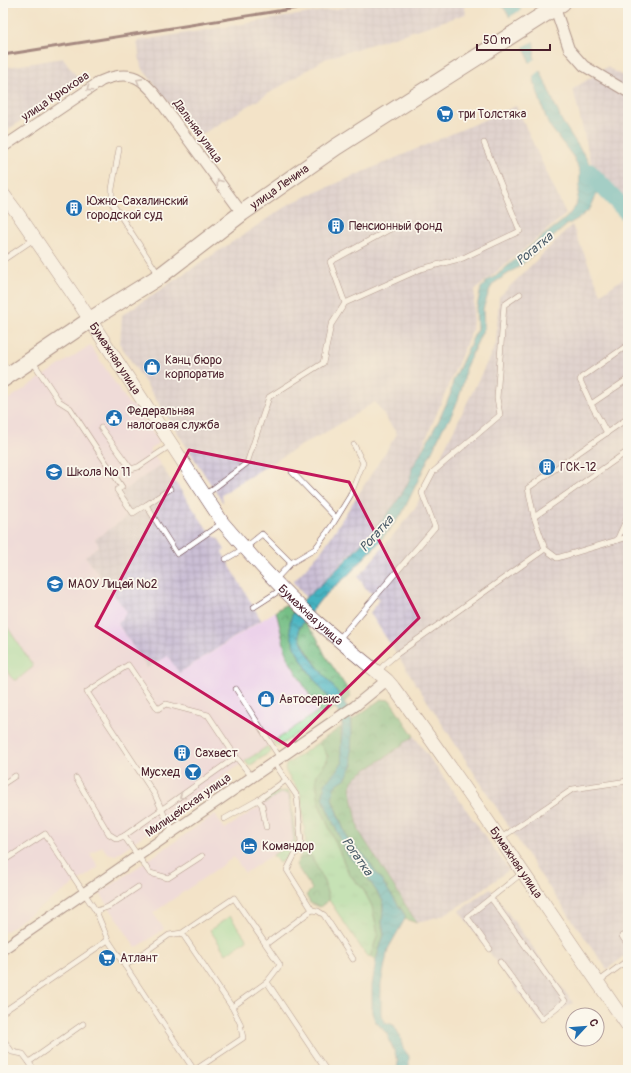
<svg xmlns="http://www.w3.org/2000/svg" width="631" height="1073" viewBox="0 0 631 1073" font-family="Pangolin,sans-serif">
  <defs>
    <pattern id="industrial-grid" width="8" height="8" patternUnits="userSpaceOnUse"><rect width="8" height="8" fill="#cbbfd5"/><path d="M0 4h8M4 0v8" fill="none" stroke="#b0a4b7"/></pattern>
    <pattern id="grass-tufts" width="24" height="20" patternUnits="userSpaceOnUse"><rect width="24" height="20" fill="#90df9e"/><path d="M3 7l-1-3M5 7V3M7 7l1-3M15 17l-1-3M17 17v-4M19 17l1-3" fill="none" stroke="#7ebf88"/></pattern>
    <pattern id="forest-crowns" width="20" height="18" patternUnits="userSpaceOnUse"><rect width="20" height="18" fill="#74be85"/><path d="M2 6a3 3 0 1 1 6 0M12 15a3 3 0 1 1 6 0" fill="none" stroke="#619a6d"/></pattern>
    <pattern id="water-waves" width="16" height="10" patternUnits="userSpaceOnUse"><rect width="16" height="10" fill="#45b3c1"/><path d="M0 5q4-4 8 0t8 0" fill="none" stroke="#3c919d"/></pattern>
  </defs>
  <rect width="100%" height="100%" fill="#fbf7ec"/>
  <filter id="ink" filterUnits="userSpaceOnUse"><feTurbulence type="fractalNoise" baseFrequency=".025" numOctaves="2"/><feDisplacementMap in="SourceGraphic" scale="8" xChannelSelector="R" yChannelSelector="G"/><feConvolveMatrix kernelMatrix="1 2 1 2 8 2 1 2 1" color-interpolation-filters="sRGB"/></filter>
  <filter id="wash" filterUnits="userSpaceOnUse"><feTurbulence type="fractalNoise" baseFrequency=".012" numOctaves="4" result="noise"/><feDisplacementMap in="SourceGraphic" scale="16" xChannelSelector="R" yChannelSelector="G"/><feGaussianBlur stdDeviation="0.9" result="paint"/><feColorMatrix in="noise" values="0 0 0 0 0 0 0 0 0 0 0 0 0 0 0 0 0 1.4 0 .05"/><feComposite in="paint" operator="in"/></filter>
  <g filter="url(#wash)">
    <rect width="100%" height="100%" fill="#f3e3c8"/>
    <g fill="#ecd1ea">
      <path d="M90,345L129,404L135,406L158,440L159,443L149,450L161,465L115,496L127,515L123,520L95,539L99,546L85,556L127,612L118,624L147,668L168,655L179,673L276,611L287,657L319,711L174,810V813L116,855L107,853L102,846L90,854L99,867L3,933V403Z"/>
      <path d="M280,793L289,794L294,841L245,873L234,857L153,913L164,929L136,948L100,893L215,814L225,829Z"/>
    </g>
    <g fill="url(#industrial-grid)">
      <path d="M372,3H464L466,14L325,59L196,138L141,67L137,41Z"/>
      <path d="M63,58L80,81L3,133V68Z"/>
      <path d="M607,67L628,79V205L593,171L573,89Z"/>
      <path d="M516,106L566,214L475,290L472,330L398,505L307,599L293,582L323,549L397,434L375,402L328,431L300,446L234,486L222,495L223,503L120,344L122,315L291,203Z"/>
      <path d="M572,225L601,294L628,275V954L607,969L541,876L370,613L380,599L366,589L358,577L414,510L496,344L499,297Z"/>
      <path d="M161,465L170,479L175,482L212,536L217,537L220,541L225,550L222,552L261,620L179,673L168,656L147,668L118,624L127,612L85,556L99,546L95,539L123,520L127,515L115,496Z"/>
      <path d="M414,736L509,870L464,903L443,915L417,923L359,831L351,791L352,781L358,775L390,754Z"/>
      <path d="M490,888L573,1003L542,1024L459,911Z"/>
    </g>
    <g fill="url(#grass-tufts)" stroke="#6d7f64">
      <path d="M319,711L325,715L279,746H277L273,742Z"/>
      <path d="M319,742C331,759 329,758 317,774L319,804L346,867L350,875L363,889L372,906L378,934L370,957L366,955L329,900L324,882L311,855L299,859L306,842L301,797C299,787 288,779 285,769L286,765Z"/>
      <path d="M268,746L270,750L269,753L251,765L249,766L245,761Z"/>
      <path d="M288,791L290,795L296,843L287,858L279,863L273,855L294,841L289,794L280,793L265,803L264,800L276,792Z"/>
    </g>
    <g fill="url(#forest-crowns)" stroke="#5f6e58">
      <path d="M285,605L293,612C281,647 318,681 335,708L325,715L319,711L287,657L276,611Z"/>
      <path d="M304,622L316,636L325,655L350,693L351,697L344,702C334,688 301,648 299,633C298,629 301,626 304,622Z"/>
      <path d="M381,699L390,700L414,736L390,754L358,775L352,781L351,791L359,831L417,923L405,919L404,913L387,890L365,856L347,838L332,799L333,791L335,785L353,765L351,755L352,720Z"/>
      <path d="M341,727V754L343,762L325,784L323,795L325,804L348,856L359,865L383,901V910L382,922L384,935L376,960L370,957L378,934L372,906L363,889L350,875L346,867L319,804L316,779L317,774L327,761L328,756L319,742Z"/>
      <path d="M311,855L324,882L329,900L320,907L310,903L306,895L312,889L296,865L299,859Z"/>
    </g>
    <g fill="#90df9e" stroke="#6d7f64">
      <path d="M5,626L8,628L32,664L33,667L17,680H14C0,669 3,644 3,627Z"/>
      <path d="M230,916L247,940L226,954L210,930Z"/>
    </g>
    <path fill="url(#water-waves)" stroke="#486976" d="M500,3H517C525,15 537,41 534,56L562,121L598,176V191L590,209L579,218L567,225L520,266L494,283L490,289L483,309L484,328L465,369C466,382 452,420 443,428L402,514L380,541L348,575L321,599L299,628C297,651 335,684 346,705C357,723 348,745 353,764L346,778L337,784L334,788L332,800L347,838L365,856L405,915V919L388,949L381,984V1015L385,1022L394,1025L400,1036L403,1048L409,1056V1070H397L398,1061L387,1034L375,1021L372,1013V985L376,960L384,935L382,921L383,910V901L359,865L348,856L325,804L323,795L325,784L343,762C342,759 341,756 341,753C340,743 344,730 341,720C338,708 327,697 320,687C308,671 288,643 290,622C292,607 307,597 318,587C340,567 412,497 412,468L439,420L450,395L453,381L477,329L476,311L481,288L487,281L497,275L534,243L566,218L576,206L579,191L580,172L574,158L548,124L536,88L528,57L508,14Z"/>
    <g fill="#f3e3c8">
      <path d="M523,9L535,40L521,48L508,18Z"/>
      <path d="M537,57L542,69L531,78L528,64Z"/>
    </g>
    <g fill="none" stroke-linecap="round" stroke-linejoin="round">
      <path stroke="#45b3c1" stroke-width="18" d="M589,172L628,213"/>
    </g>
  </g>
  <g filter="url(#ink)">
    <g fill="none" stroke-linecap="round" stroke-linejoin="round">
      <g stroke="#633c43" stroke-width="6">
        <g id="service">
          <path d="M119,149L112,189V203L159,275"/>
          <path d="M3,260L34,239"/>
          <path d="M345,303L330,262L392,228"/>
          <path d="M33,362L59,401L70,408L122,487L117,490L133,513L146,505"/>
          <path d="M3,363L10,373"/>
          <path d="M591,404L628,379"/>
          <path d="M628,418L528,488L534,517L545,549L557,558L628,537"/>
          <path d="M101,428L131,469L138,467L171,445"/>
          <path d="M607,433L591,404L580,380L582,377L628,345"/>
          <path d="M292,472L336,518"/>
          <path d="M170,489L146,505L177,554L222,523"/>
          <path d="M205,495L247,463L269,397L323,363L331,325L345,303L421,269L463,258L520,231L484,143"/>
          <path d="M534,517L628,451"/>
          <path d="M617,540L628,516"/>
          <path d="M226,559L245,548L262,534L291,563L275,580"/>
          <path d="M291,563L315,549L331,527L350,496L363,463L354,445"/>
          <path d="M254,607L282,589"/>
          <path d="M339,639L435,527L422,493L433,472L500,415L497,398L504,305L520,294"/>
          <path d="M378,672L384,665L397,654L545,549"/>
          <path d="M236,689L280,758"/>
          <path d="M76,778L109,834L117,839L124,836L236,757"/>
          <path d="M286,780L297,796L301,842L287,870L312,910L318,911L324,915L353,959"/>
          <path d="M3,784L15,776"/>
          <path d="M258,800L262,805L266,827"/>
          <path d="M224,819L258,800L286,780L274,762"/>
          <path d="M174,831L166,819L155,795L87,692L128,665L158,709L166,704L208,715L236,757L252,777"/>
          <path d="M124,836L150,873L168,878L202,856"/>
          <path d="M501,838L573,789L628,781"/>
          <path d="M5,860L45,834L96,911L108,940L194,1070"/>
          <path d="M491,898L565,1001L542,1019L500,962"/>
          <path d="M96,911L108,907L138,887"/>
          <path d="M622,936L628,945"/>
          <path d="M266,944L312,910"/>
          <path d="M490,949L467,917L522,873"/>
          <path d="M125,966L169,935L182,933L234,898L280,965L267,982L232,1007L182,933"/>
          <path d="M267,982L326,1070"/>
          <path d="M598,982L628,960"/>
          <path d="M3,1012L108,940"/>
          <path d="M3,1039L12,1052L23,1054L29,1062"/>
          <path d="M34,1070L29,1062L83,1024"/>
          <path d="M195,1070L243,1038L240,1023L232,1007"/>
        </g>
      </g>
      <g stroke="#633c43" stroke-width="12">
        <g id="minor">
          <path d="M555,8L569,49L584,66L628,92"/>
          <path d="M3,147L101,81C113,76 128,72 140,80C145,83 150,89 154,93L242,213"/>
          <path d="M3,949L355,706L387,680"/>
        </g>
      </g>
      <g stroke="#633c43" stroke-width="14">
        <g id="tertiary">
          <path id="s1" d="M3,194L18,214L77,300L223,523C252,557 283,591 316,621C339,641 363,661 387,680L393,687C475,798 549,913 628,1026"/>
        </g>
      </g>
      <g stroke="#633c43" stroke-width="18">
        <g id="primary">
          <path id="s2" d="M3,379L90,320L160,276L242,213L336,147L562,3"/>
        </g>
      </g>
      <use href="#service" stroke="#fff" stroke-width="5"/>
      <use href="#minor" stroke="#fff" stroke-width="10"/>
      <use href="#tertiary" stroke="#fff" stroke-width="13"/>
      <use href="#primary" stroke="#fff" stroke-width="16"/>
      <path stroke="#4a1f2b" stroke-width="3" d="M3,55L328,3"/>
    </g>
    <defs><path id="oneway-chevron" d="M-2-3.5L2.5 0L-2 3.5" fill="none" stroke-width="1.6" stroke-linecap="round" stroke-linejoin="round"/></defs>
    <g stroke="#ae9aa0">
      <use href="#oneway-chevron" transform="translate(139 81) rotate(-151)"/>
      <use href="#oneway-chevron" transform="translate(89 89) rotate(146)"/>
      <use href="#oneway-chevron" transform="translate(219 182) rotate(-126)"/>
      <use href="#oneway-chevron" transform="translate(182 796) rotate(145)"/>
    </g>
  </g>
  <path d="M0 0H631V1073H0ZM189,450L349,482L419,618L288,746L96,626Z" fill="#f3e3c8" fill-opacity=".55" fill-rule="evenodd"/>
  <path fill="none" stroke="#c2185b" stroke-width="3" stroke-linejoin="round" d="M189,450L349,482L419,618L288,746L96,626Z"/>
  <defs>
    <g id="supermarket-disc" transform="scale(0.9)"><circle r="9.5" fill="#1f6fb2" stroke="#fbf7ec"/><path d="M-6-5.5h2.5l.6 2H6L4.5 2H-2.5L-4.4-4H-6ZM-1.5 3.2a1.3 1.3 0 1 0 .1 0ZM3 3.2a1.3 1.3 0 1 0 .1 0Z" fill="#fff"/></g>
    <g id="building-disc" transform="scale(0.9)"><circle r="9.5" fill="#1f6fb2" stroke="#fbf7ec"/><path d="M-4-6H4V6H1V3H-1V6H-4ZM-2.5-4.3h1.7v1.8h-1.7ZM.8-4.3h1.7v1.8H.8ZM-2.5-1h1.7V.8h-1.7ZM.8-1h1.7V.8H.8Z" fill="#fff"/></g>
    <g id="shop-disc" transform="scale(0.9)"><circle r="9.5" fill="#1f6fb2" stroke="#fbf7ec"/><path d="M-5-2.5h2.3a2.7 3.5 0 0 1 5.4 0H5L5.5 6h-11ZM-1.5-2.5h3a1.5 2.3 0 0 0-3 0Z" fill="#fff"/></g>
    <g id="civic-disc" transform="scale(0.9)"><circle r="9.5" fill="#1f6fb2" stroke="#fbf7ec"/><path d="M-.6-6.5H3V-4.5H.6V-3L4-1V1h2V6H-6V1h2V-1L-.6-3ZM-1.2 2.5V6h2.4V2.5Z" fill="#fff"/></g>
    <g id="school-disc" transform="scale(0.9)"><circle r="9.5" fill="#1f6fb2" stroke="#fbf7ec"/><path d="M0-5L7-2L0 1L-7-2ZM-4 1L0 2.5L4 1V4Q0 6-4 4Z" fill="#fff"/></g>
    <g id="bar-disc" transform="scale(0.9)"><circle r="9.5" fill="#1f6fb2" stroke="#fbf7ec"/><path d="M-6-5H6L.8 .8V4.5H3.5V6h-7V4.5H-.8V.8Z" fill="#fff"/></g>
    <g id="hotel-disc" transform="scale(0.9)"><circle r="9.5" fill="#1f6fb2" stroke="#fbf7ec"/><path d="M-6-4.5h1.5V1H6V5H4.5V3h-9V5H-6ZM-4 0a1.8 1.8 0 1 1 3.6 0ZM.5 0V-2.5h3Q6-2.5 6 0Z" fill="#fff"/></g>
  </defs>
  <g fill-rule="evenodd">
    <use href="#supermarket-disc" x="445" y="114"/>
    <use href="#building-disc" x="74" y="208"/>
    <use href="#building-disc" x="336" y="226"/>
    <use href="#shop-disc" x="152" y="367"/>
    <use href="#civic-disc" x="114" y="418"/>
    <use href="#building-disc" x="547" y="467"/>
    <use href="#school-disc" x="54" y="472"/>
    <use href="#school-disc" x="55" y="584"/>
    <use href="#shop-disc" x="266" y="699"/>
    <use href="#building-disc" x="182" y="753"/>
    <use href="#bar-disc" x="193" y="772"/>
    <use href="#hotel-disc" x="249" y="846"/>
    <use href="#supermarket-disc" x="107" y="958"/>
  </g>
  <g text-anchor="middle" stroke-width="3.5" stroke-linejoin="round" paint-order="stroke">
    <g font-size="12" fill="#4a1f2b" stroke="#fbf7ec">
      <text transform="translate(55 96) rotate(-34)" y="4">улица Крюкова</text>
      <text transform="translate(198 131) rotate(54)" y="4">Дальняя улица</text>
      <text dy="4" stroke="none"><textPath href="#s2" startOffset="337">улица Ленина</textPath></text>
      <text dy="4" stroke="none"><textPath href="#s1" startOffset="199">Бумажная улица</textPath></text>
      <text dy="4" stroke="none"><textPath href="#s1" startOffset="523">Бумажная улица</textPath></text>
      <text transform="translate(188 805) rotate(-35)" y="4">Милицейская улица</text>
      <text dy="4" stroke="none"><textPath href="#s1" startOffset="847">Бумажная улица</textPath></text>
    </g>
    <g font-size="12" fill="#4a1f2b" stroke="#fbf7ec" text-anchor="start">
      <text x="458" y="118">три Толстяка</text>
      <text x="87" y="205">Южно-Сахалинский<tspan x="87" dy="14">городской суд</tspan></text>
      <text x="349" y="230">Пенсионный фонд</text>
      <text x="165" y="364">Канц бюро<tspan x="165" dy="14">корпоратив</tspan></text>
      <text x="127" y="415">Федеральная<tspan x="127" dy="14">налоговая служба</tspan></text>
      <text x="560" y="471">ГСК-12</text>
      <text x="67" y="476">Школа № 11</text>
      <text x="68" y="588">МАОУ Лицей №2</text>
      <text x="279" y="703">Автосервис</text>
      <text x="195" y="757">Сахвест</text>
      <text x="180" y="776" text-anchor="end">Мусхед</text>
      <text x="262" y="850">Командор</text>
      <text x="120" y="962">Атлант</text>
    </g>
    <g font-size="13" font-style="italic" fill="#485a67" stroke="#fbf7ec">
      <text transform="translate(534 248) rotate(-40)" y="5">Рогатка</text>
      <text transform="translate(376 533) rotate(-48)" y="5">Рогатка</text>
      <text transform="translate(358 856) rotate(55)" y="5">Рогатка</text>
    </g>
  </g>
  <rect width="631" height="1073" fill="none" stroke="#fbf7ec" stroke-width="16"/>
  <g transform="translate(585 1027) rotate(64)"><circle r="19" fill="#fbf7ec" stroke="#b4a19f"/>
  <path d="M0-3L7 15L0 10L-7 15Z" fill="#1f6fb2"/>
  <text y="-6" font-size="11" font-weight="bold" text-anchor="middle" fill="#4a1f2b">С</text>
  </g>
  <path d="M477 44v6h73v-6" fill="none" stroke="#4a1f2b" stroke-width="2"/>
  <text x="483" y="44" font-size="12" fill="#4a1f2b" stroke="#fbf7ec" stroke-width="3" paint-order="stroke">50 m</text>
</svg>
